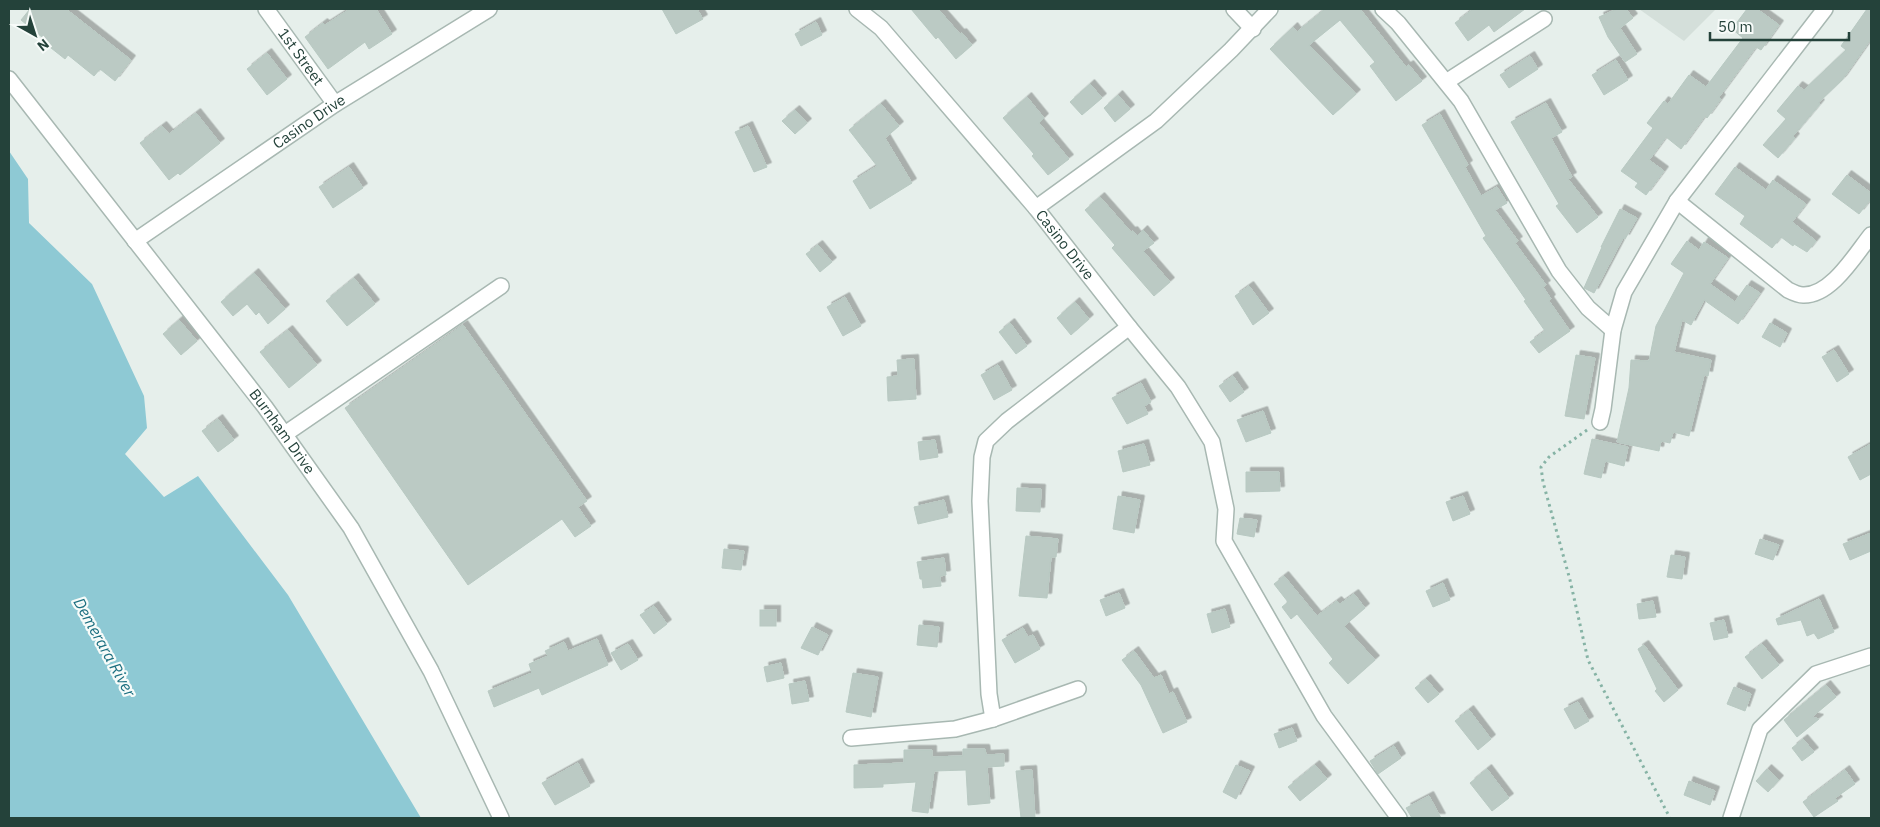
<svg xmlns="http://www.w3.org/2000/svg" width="1880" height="827" viewBox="0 0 1880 827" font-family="'IBM Plex Sans',sans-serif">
  <defs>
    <filter id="shadow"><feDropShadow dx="4.5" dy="-4.5" stdDeviation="0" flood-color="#0004"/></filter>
  </defs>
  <rect width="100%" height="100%" fill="#e6efeb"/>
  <path fill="#d4dfda" d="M1639,9H1716L1684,41Z"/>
  <path fill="#8ec9d4" d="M9,151L28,179L29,223L92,284L144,396L147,428L125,454L164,497L198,476L288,595L421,818H9Z"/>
  <g fill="#bbcac4" stroke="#b8c9c2" filter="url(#shadow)">
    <path d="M30,9H66L131,60L115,81L100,69L94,76L68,55L65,59L46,44L48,42L21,20Z"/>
    <path d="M350,9H376L392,34L369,49L365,42L328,69L305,37L323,23L325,25Z"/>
    <path d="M662,9H697L703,19L676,34Z"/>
    <path d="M911,9H938L960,34L962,33L972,45L956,59L938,37L936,39Z"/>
    <path d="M1325,9H1360L1406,67L1409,65L1422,81L1396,101L1370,66L1375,62L1340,20L1309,45L1356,94L1333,115L1270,49L1293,27L1297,32Z"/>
    <path d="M1473,9H1525L1494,32L1489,25L1468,41L1455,23Z"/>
    <path d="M1617,9H1626L1633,18L1620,28L1637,54L1625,62L1608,37L1599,17Z"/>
    <path d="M1747,9H1757L1779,25L1761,50L1756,47L1719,97L1721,99L1707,118L1705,116L1681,149L1666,137L1649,160L1664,171L1646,195L1635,187L1638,183L1621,171L1653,128L1647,123L1664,101L1668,104L1689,75L1706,87L1743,38L1732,29Z"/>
    <path d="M1867,9H1871V39L1842,80L1818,103L1820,104L1793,136L1795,138L1778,158L1763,145L1786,119L1777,111L1798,86L1804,90L1846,50L1841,46Z"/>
    <path d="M816,22L822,35L801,46L795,34Z"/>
    <path d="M267,53L287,79L267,95L247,69Z"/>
    <path d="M1530,56L1538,69L1509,88L1500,75Z"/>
    <path d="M1616,60L1628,80L1604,95L1592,75Z"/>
    <path d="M1090,84L1102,98L1082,115L1070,102Z"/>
    <path d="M1118,95L1130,109L1115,122L1104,108Z"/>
    <path d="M1027,97L1044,118L1039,123L1069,159L1048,175L1032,156L1034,154L1003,118Z"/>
    <path d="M1546,103L1562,132L1551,138L1572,177L1568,179L1598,217L1577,233L1556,206L1559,204L1511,122Z"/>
    <path d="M881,104L899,126L885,138L912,183L870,209L853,181L877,166L849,130Z"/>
    <path d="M795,110L807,123L795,134L782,121Z"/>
    <path d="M196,113L220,143L180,175L178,173L169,180L140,143L162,126L169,134Z"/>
    <path d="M1440,114L1468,165L1465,167L1481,196L1497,187L1507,203L1495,210L1518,241L1515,243L1546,285L1543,287L1551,299L1549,301L1570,331L1539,353L1530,342L1545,331L1524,301L1526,300L1483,238L1486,236L1422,125Z"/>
    <path d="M748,126L767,167L754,172L735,132Z"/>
    <path d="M349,167L363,188L333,208L319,187Z"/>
    <path d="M1735,167L1766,190L1773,180L1806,204L1792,222L1816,241L1807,252L1794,244L1793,246L1781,237L1772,248L1740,224L1745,216L1715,194Z"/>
    <path d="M1847,175L1871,193V199L1859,214L1832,194Z"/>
    <path d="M1100,197L1131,232L1133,231L1137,236L1143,230L1154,243L1143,251L1170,282L1154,296L1112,248L1115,245L1085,210Z"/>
    <path d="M1620,209L1637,218L1625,239L1623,238L1594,293L1584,288L1602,247H1601Z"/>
    <path d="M1687,241L1699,250L1704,242L1728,258L1710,284L1735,302L1747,285L1760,293L1738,324L1704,300L1691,325L1682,320L1674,352L1711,360L1708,376L1704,375L1689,436L1673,432L1670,443L1661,441L1659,451L1617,442L1629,388L1631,360L1649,361L1656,326L1684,273L1671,264Z"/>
    <path d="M818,245L832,262L820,272L806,254Z"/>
    <path d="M254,273L285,309L268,324L259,312L256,315L247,304L233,316L221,302Z"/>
    <path d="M354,278L375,304L347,326L326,301Z"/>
    <path d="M1249,286L1269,313L1253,325L1235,296Z"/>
    <path d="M845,297L861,326L843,336L827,307Z"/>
    <path d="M1075,302L1089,319L1071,335L1057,318Z"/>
    <path d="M179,320L197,341L181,355L163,334Z"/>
    <path d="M1010,323L1027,346L1016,354L999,332Z"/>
    <path d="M1770,323L1787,333L1780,347L1762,337Z"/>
    <path d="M463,325L587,501L578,507L591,526L575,537L562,519L468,585L345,408Z"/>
    <path d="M288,330L317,365L289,388L260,352Z"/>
    <path d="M1834,350L1849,374L1837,382L1822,357Z"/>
    <path d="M1576,355L1595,358L1584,419L1565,416Z"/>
    <path d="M914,359L916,399L888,401L887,377L898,376L897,360Z"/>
    <path d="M998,365L1012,390L994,400L981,375Z"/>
    <path d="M1233,376L1244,392L1230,402L1219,386Z"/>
    <path d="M1141,383L1151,402L1144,406L1148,414L1127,424L1112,398Z"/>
    <path d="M1263,411L1271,433L1246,442L1237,420Z"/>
    <path d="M218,419L234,440L218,452L202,431Z"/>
    <path d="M1592,439L1628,447L1624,466L1605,461L1601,478L1584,474Z"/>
    <path d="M935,440L938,457L920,460L918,442Z"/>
    <path d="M1144,444L1150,465L1123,472L1118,451Z"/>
    <path d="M1871,444V474L1860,480L1848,457Z"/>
    <path d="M1246,472H1279L1280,491L1246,492Z"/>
    <path d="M1017,488L1041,489L1040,512L1016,511Z"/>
    <path d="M1118,496L1140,500L1134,533L1113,529Z"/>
    <path d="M1463,496L1470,514L1453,521L1446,502Z"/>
    <path d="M944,500L948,517L918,524L914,507Z"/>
    <path d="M1240,518L1257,520L1254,537L1237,534Z"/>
    <path d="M1871,533V551L1850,560L1843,544Z"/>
    <path d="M1026,536L1058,539L1056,557H1051L1047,598L1019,596Z"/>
    <path d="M1760,539L1779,545L1773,560L1755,554Z"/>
    <path d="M724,549L744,551L741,570L722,568Z"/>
    <path d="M1671,555L1685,557L1682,579L1667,577Z"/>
    <path d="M944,558L946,575L940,576L941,586L923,588L922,579H920L917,562Z"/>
    <path d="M1284,576L1317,616L1337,601L1340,604L1354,594L1365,608L1344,626L1375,660L1348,684L1329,663L1333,659L1297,614L1291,619L1282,607L1288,602L1274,584Z"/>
    <path d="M1443,583L1450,600L1433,607L1426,591Z"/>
    <path d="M1119,593L1125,608L1106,616L1100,600Z"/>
    <path d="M1819,599L1834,632L1818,639L1814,633L1807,636L1801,620L1778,625L1776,619Z"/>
    <path d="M1653,601L1656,617L1639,619L1637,604Z"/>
    <path d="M654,606L667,624L654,634L640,615Z"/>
    <path d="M1225,609L1230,627L1212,633L1207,614Z"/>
    <rect x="760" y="610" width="16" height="16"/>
    <path d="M1724,620L1728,637L1714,640L1710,623Z"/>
    <path d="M919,625L939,627L937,647L917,645Z"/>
    <path d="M812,627L828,635L818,655L801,648Z"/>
    <path d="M1023,628L1028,637L1033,635L1040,649L1015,663L1002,640Z"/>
    <path d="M597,639L608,665L542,695L539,688L494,707L488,691L532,673L529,664L548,656L545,651L564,642L568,651Z"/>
    <path d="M628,644L638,660L621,670L611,653Z"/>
    <path d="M1762,644L1779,665L1762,679L1745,657Z"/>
    <path d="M1644,645L1678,690L1664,702L1655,691L1657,689L1638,649Z"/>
    <path d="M1134,651L1154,678L1161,675L1169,694L1173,692L1187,722L1163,733L1141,685L1122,660Z"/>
    <path d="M781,663L784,678L767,682L764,667Z"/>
    <path d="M853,673L878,677L871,717L846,712Z"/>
    <path d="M1426,679L1439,694L1428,703L1415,688Z"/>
    <path d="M805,681L809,701L792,704L789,684Z"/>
    <path d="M1826,685L1836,697L1812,717L1819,719L1797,737L1784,720Z"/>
    <path d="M1734,687L1751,694L1745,711L1727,704Z"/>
    <path d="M1578,702L1589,721L1575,729L1564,709Z"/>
    <path d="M1469,710L1491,739L1478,750L1455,721Z"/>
    <path d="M1292,728L1297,741L1279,748L1274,734Z"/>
    <path d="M1803,739L1814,752L1802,761L1792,748Z"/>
    <path d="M1394,746L1401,758L1378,774L1370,761Z"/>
    <path d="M963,749H985L986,755L1004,754V766L987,767L990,803L968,805L966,770L934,771L928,813L912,811L916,782L883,784V787L854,788V765L904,763V750H932V757L963,756Z"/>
    <path d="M578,763L590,786L555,805L542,783Z"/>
    <path d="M1236,765L1250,771L1236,799L1223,792Z"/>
    <path d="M1315,765L1327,779L1300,801L1288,787Z"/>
    <path d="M1487,769L1509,798L1492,811L1470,783Z"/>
    <path d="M1767,769L1779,780L1768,792L1756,781Z"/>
    <path d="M1032,770L1035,818H1021L1016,771Z"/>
    <path d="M1845,770L1855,784L1835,798L1838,801L1814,817L1803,802Z"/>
    <path d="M1689,781L1715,791L1710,805L1684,795Z"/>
    <path d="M1429,796L1441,818H1412L1406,808Z"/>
  </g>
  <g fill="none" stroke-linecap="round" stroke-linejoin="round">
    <g stroke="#a8b8b2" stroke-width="18">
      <g id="minor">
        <path id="s1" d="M266,9L335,104"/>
        <path id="s2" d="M857,9L881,28L1036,208L1129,327L1178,387L1212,442L1226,509L1224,541L1324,716L1399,818"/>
        <path d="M1234,9L1253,29"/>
        <path d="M1383,9L1398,23L1461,101L1559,271L1588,308L1613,330"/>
        <path id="s3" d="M9,79L265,407L351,528L431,671L501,818"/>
        <path d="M1446,82L1544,19"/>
        <path d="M1677,201L1788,290C1792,292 1798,295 1803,295C1831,296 1855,255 1871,235"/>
        <path d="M1036,208L1156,121L1231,50L1270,9"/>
        <path id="s4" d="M135,241L335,104L489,9"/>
        <path d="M1600,422L1603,409L1613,330L1624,292L1677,201L1825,9"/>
        <path d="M285,434L501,286"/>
        <path d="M993,719L989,694L980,501L982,457L986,441L1007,421L1129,327"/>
        <path d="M851,738L955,729L993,719L1078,689"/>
        <path d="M1731,818L1760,729L1816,674L1871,656"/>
      </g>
    </g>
    <path stroke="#86b3a5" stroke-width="3" stroke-dasharray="2.5 4" stroke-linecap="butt" d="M1587,430L1549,457L1541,467L1543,482L1570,580L1588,660L1670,818"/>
    <use href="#minor" stroke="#fff" stroke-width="15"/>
  </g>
  <g text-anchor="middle" stroke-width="4.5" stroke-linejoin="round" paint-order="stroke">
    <g font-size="15" fill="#24423a" stroke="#f7fbf9">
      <text dy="5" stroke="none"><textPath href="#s1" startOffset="59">1st Street</textPath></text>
      <text dy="5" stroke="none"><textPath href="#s4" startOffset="211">Casino Drive</textPath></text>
      <text dy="5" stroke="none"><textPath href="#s2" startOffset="315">Casino Drive</textPath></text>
      <text dy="5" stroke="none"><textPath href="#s3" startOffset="446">Burnham Drive</textPath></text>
    </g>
    <g font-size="16" font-style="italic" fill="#1c6f80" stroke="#f7fbf9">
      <text transform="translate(105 647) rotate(61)" y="6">Demerara River</text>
    </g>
  </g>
  <rect width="1880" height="827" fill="none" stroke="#24423a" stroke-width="20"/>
  <g transform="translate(35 35) rotate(141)" stroke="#f7fbf9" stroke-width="4" paint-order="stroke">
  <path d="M0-4L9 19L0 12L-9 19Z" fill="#24423a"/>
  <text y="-8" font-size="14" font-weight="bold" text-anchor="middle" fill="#24423a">N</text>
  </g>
  <path d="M1710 32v8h139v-8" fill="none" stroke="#24423a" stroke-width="2.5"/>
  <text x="1718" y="32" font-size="15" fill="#24423a" stroke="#f7fbf9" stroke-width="4" paint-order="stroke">50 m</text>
</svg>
